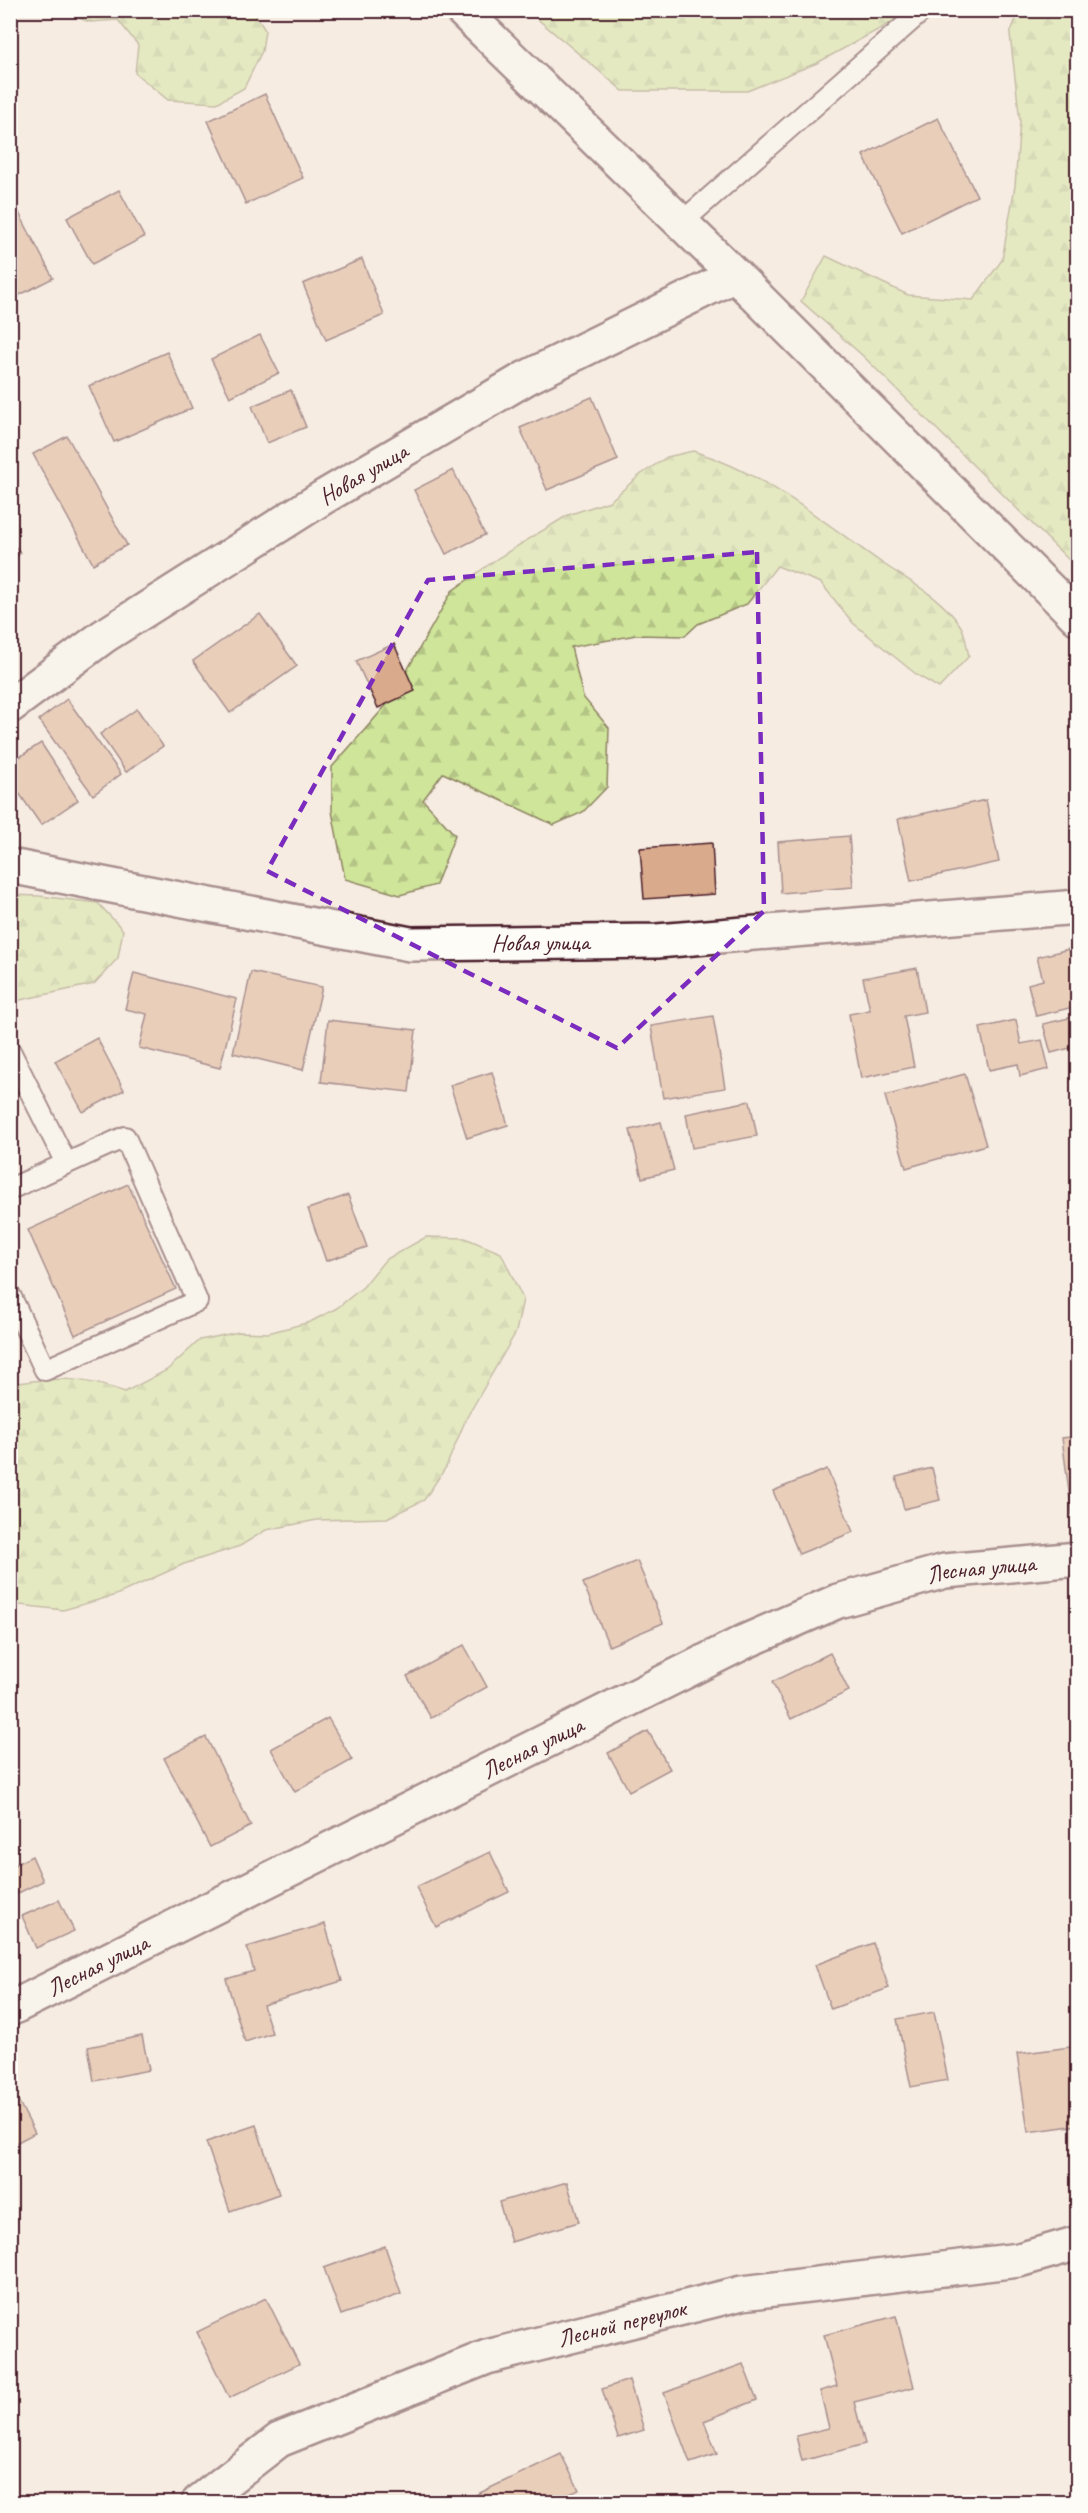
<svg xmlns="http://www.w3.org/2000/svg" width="1088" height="2513" viewBox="0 0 1088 2513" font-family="Caveat,sans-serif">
  <defs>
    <pattern id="forest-firs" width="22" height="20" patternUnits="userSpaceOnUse" patternTransform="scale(1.5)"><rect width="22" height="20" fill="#cfe59a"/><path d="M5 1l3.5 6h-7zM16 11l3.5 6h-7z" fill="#b3c485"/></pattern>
  </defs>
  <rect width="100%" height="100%" fill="#f6ece1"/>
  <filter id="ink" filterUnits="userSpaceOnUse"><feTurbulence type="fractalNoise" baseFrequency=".0167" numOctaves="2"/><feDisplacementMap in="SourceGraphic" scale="12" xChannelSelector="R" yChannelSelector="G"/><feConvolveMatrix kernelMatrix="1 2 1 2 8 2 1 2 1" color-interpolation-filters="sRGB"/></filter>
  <g filter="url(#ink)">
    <g fill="url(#forest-firs)" stroke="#8c8262" stroke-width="1.5">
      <path d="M58,11H253L265,30L262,51L244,88L217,103L168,100L135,73L138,45L118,20L90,22Z"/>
      <path d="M528,11H907L898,19L817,63L747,91H623Z"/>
      <path d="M1019,11H1077V568L863,356L801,301L826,256L908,295L973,300L1002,260L1015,186L1020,121L1010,34Z"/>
      <path d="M693,451C765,473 821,520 882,563C910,582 940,596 960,625C966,633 966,646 969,656L939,688L917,675L853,623L821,583L777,566L747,604L698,624L685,636L636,635L571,647L583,697L609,728L607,787L583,812L554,825L443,773L423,800L455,835L436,885L400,895L345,879L332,811V767L389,702L452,591L498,558L568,515L610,501L640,475L667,457Z"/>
      <path d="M11,895L39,896L98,903L123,930L118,958L94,984L11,1002Z"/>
      <path d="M426,1237L465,1238L501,1253L523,1299L516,1332L466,1419L446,1467L424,1500L387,1518L317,1520L266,1530L240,1546L184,1564L116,1595L63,1610L20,1605L11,1610L10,1384C58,1377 79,1376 125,1392L167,1370L200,1340L239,1332L268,1333L310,1322L337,1308L363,1287L385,1260Z"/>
    </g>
    <g fill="#d9aa8b" stroke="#4a1f2b" stroke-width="1.5">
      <path d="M265,94L303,178L246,204L208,121Z"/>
      <path d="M938,118L977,196L902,233L863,155Z"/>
      <path d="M119,190L144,237L92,264L67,218Z"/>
      <path d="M17,209L53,278L10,300V212Z"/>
      <path d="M362,259L384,315L326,340L303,284Z"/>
      <path d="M260,335L279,373L230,397L211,359Z"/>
      <path d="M167,352L192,408L114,442L89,386Z"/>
      <path d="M291,390L306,427L267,443L252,406Z"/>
      <path d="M592,397L618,460L547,490L520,428Z"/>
      <path d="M67,436L127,545L93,564L33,454Z"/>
      <path d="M453,470L485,535L446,554L414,490Z"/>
      <path d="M10,541L21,553L10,561Z"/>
      <path d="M260,614L297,666L230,713L193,661Z"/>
      <path d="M394,644L415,691L378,708L356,661Z"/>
      <path d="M67,699L121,774L93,795L39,720Z"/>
      <path d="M137,709L163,746L126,772L100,734Z"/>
      <path d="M41,743L78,800L41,825L10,780V763Z"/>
      <path d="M986,800L999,862L911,881L898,819Z"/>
      <path d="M849,836L853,887L781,893L778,842Z"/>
      <path d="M712,843L715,894L644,899L640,848Z"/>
      <path d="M1069,949L1078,984V1006L1036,1016L1028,984L1043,980L1037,957Z"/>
      <path d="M917,968L925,1012L904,1016L914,1067L861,1078L849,1014L870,1010L863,978Z"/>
      <path d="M251,972L322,987L303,1070L233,1053Z"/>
      <path d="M134,973L237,999L220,1068L139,1048L147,1014L125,1009Z"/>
      <path d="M713,1016L725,1088L663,1098L651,1026Z"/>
      <path d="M1078,1016V1046L1051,1053L1043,1024Z"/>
      <path d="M328,1020L416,1030L409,1092L321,1082Z"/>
      <path d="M1016,1020L1021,1044L1042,1040L1049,1069L1020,1076L1018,1064L989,1070L980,1028Z"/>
      <path d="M97,1038L124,1090L83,1112L55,1061Z"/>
      <path d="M492,1072L508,1125L467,1138L450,1085Z"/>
      <path d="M965,1074L986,1145L906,1168L885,1096Z"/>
      <path d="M750,1101L757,1136L692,1148L686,1114Z"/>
      <path d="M661,1122L674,1170L642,1178L630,1130Z"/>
      <path d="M128,1184L176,1289L75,1335L28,1230Z"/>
      <path d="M348,1195L367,1247L326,1261L308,1209Z"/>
      <path d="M1078,1436V1515H1072L1062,1438Z"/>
      <path d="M932,1468L940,1500L904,1509L896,1477Z"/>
      <path d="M827,1469L853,1532L799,1554L773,1491Z"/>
      <path d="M637,1561L663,1623L609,1646L583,1583Z"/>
      <path d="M464,1645L487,1687L431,1718L407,1676Z"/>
      <path d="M830,1653L849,1691L791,1719L772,1682Z"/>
      <path d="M328,1718L352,1760L295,1792L271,1749Z"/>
      <path d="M648,1731L670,1769L629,1791L608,1753Z"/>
      <path d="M206,1737L251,1826L210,1847L164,1758Z"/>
      <path d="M490,1852L509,1892L436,1927L416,1887Z"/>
      <path d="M32,1856L43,1881L10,1897V1867Z"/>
      <path d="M59,1900L74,1931L36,1948L22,1916Z"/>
      <path d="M325,1924L342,1981L263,2005L272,2033L245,2042L226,1979L254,1971L247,1947Z"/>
      <path d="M873,1943L889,1988L831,2009L815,1965Z"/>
      <path d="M934,2012L948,2080L911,2087L897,2019Z"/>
      <path d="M142,2036L149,2070L94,2081L88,2047Z"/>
      <path d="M1078,2046V2125L1028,2132L1017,2054Z"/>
      <path d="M10,2085L35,2133L10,2146Z"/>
      <path d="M256,2125L279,2194L230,2211L206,2142Z"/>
      <path d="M567,2182L579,2222L511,2242L499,2202Z"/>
      <path d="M385,2246L401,2294L341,2315L324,2268Z"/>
      <path d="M266,2298L299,2364L229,2398L197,2332Z"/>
      <path d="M896,2316L914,2387L854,2402L865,2444L802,2461L796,2436L829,2428L820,2391L837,2386L824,2335Z"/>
      <path d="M743,2364L757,2400L704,2421L717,2454L690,2463L664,2393Z"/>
      <path d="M629,2380L644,2430L618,2438L602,2389Z"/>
      <path d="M561,2454L579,2490L552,2502H461Z"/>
    </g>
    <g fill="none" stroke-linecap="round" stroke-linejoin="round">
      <g stroke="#4a1f2b" stroke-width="24">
        <g id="lane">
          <path d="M681,223L923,10"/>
          <path d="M10,1051L66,1163"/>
          <path d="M10,1189L125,1137L197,1301L45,1370L10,1295"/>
        </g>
      </g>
      <g stroke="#4a1f2b" stroke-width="38">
        <g id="street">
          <path d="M462,10L735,275L1078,618"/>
          <path id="s1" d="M10,706L104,636L322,498L526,378L735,275"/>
          <path id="s2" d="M10,866L410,944L657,941L1078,907"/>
          <path id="s3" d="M10,2009L744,1642L838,1601L945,1571L1078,1559"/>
          <path id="s4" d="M199,2502L279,2440L487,2357L742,2293L1019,2260L1078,2243"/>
        </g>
      </g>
      <use href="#lane" stroke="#fdfcf7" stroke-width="20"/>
      <use href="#street" stroke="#fdfcf7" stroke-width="33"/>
    </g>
  </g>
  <path d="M0 0H1088V2513H0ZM757,552L764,911L617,1048L267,871L428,580Z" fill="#f6ece1" fill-opacity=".55" fill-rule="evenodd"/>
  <path fill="none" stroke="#7b2cbf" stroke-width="4.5" stroke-dasharray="12 8" stroke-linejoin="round" d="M757,552L764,911L617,1048L267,871L428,580Z"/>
  <g text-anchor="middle" stroke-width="4.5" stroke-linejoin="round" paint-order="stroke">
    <g font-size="24" fill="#4a1f2b" stroke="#fdfcf7">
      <text dy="8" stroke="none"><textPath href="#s1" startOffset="423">Новая улица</textPath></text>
      <text dy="8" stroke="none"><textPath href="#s2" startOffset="538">Новая улица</textPath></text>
      <text dy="8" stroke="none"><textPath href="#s3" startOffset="1070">Лесная улица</textPath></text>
      <text dy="8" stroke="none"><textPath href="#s3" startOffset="584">Лесная улица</textPath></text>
      <text dy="8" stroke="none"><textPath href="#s3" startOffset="98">Лесная улица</textPath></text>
      <text dy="8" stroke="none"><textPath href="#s4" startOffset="464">Лесной переулок</textPath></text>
    </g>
  </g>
  <rect width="1088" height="2513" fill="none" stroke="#fdfcf7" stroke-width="36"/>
  <rect x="18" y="18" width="1052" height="2477" fill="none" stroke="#4a1f2b" stroke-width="2" filter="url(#ink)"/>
</svg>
